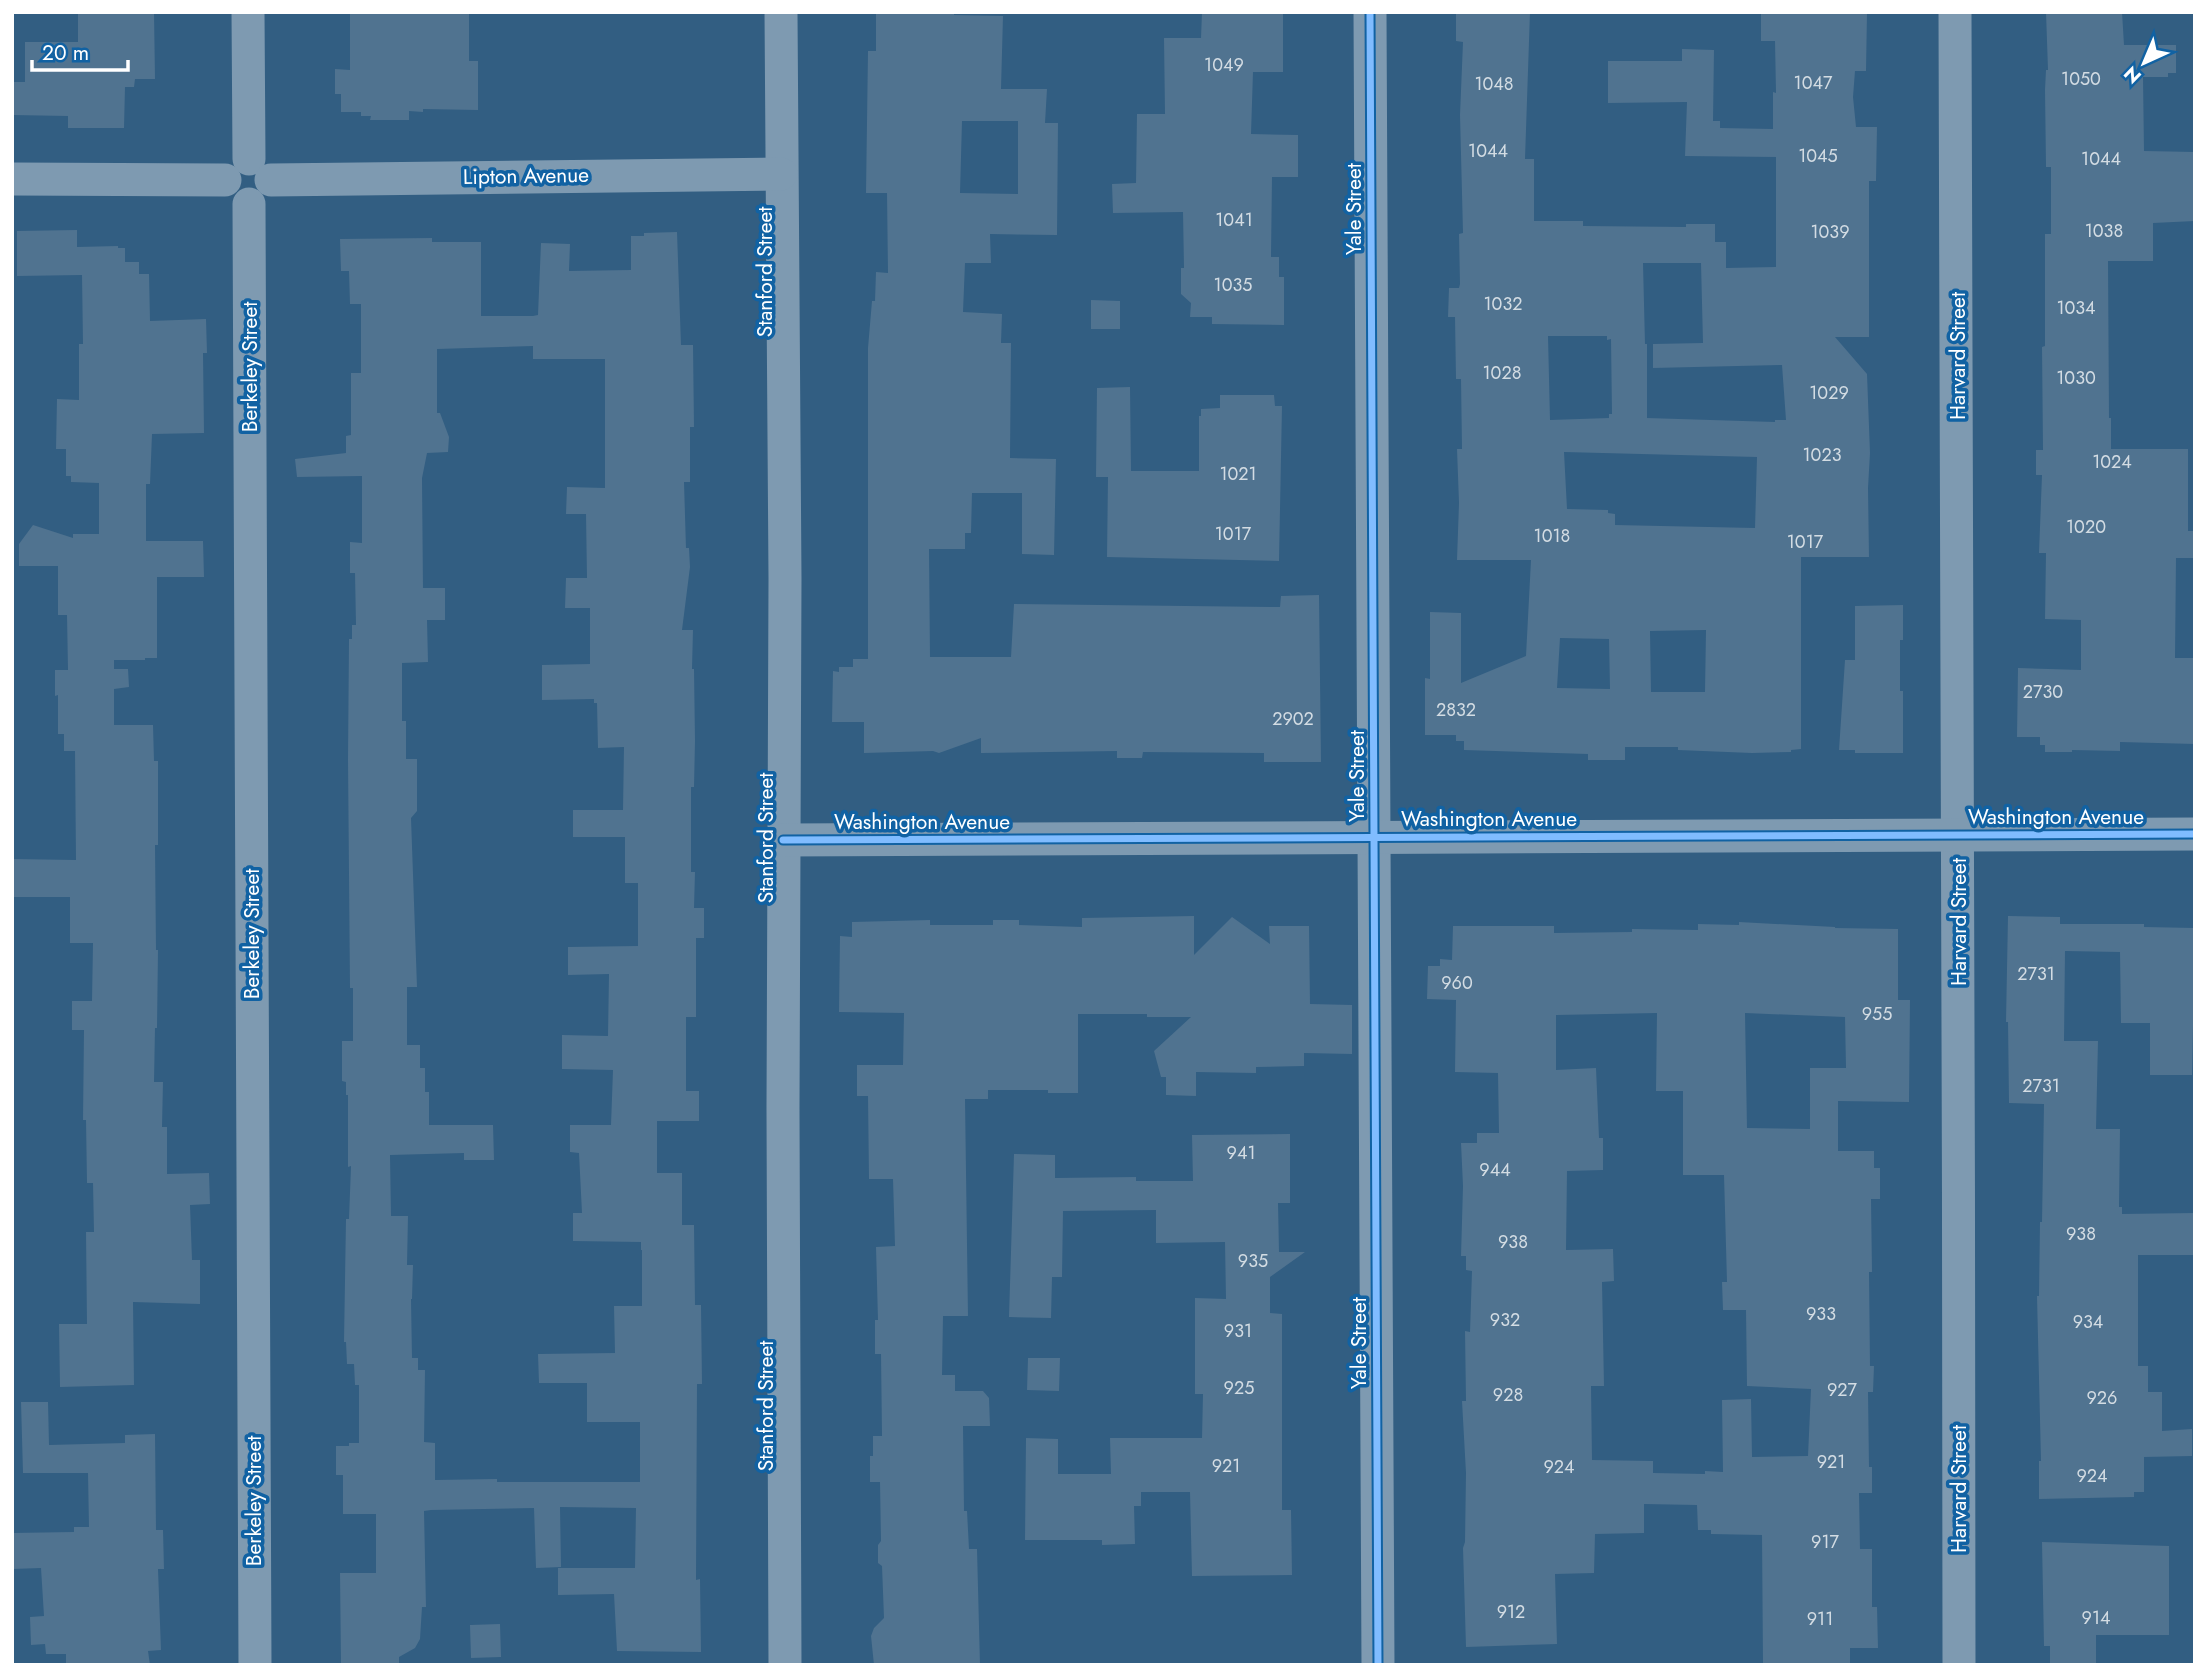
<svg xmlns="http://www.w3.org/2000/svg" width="2207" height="1677" viewBox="0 0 2207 1677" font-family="Jost,sans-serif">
  <rect width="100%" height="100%" fill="#325e82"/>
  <g fill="#507390" fill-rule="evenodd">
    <path d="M78,12H154L155,79H135L134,87H125L124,128H68V116L12,115V82H25V42H78Z"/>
    <path d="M350,12H469V61H478V110L423,109V112L409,111V120H370L371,116H361V112H341V94H335V69L350,70Z"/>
    <path d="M876,12H954V15L1003,16L1001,89H1047L1045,123H1058L1057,235L990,234L991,263H965L963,312L1002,314L1001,343H1011L1010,458L1056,459L1054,555L1022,554V493H972L971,533H965V549H929L930,657H1011L1014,604L1280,607L1281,596L1319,595L1321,762H1264V753L1143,752L1142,758H1117V751L981,753V738L939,753L933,751L864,753V722H832L833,671L839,672V667H853V659H868V348L872,301H875L876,272L888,273L887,193H866L868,51H876ZM962,121H1018V194L960,193Z"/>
    <path d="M1202,12H1283V72H1253L1251,134L1298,135V177H1272L1271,257H1279V277H1284V325L1212,324V317H1190L1191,303L1181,294V268H1184L1183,212L1113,213L1112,184L1136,183L1137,114H1165L1164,38H1201Z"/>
    <path d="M1456,12H1530L1525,159H1534V221H1583V226L1686,227V224H1715V242H1726V268L1776,267V157L1685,156L1687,102L1608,103V61H1682V49L1714,50L1713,121H1720V128L1773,129V92L1776,93L1775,41H1761V12L1867,13L1866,71H1855L1853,97L1856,127H1877L1876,181H1869V337H1835L1867,374L1870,453L1868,488L1869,557H1801V749L1791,750V752L1752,753L1678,750V747H1625V760H1588V754L1464,750V741H1456V735H1425V678L1430,679V612L1461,613V683L1526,656L1531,560H1457L1459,503L1457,449H1462L1461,379H1456L1455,317H1448L1449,288H1459L1460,284L1459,234L1463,233L1460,115L1463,42L1456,41ZM1643,263H1701L1703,343L1653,344V368L1782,365L1786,420H1775V422L1647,418V344H1645ZM1548,336H1607V340L1611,339L1612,414H1609V418L1550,420ZM1564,452L1757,457L1755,528L1615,525V514L1608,513V510L1567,509ZM1706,630L1705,692H1651L1650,631ZM1560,638L1609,639L1610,689L1557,688Z"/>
    <path d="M2046,12H2122L2124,45H2176V73H2168V77H2143L2144,151L2195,152V221L2153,223V261H2108L2109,418H2111V449H2188V531H2195V558H2176L2175,658H2195V744L2120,742V751L2072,750V752H2045V745H2040V737H2017L2018,668L2081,670V620L2045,619L2046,553H2039L2042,475H2036V450H2043L2042,347L2045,346V234H2051V167H2046L2045,90L2046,70H2048Z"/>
    <path d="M77,230V247L118,246V248H125V262H139V274H149L150,321L206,319L207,353H203L204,433L152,434L150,484H146V541H203L204,577H157V658H145V660H114V669H128L129,687L114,689V725H153L154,761H158V845H155L156,950H158L157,1028H155L154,1082H163L162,1127H167V1174L209,1173L210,1204L190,1205L192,1260H200V1304L133,1302L134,1385L60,1387L59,1324H87L86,1232H94L93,1183H87L86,1120H83L84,1030H72V1001H92L93,943H70V897H12V859L76,860L75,751H64V734H58V695L55,696V670H68L67,615H58V566H19V544L33,525L73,538V534H99V483L71,482V476H66V449H56L57,399L79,400V344H83L82,275L17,276V231Z"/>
    <path d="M677,232L681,345H693L694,427H690V482H684L686,548H689L690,567L682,630H693L692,669H694L695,741L694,787H691V872H695L694,908H704V938H696V1017H686V1091H699V1121H657V1173H682V1225H694L695,1305H701L702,1384H697L696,1580L700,1579L701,1652L617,1651L614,1594L558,1595V1568H635L636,1508L560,1507L561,1567L536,1568L534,1508L431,1510L424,1511L426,1607H422L420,1639L415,1648L399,1657V1665H341L340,1573H376V1514H343V1475H336V1446H349V1443H359V1385H355L354,1364H347L346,1342H344L346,1219H349L351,1166L348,1167V1095H346V1082L342,1081V1041H353V988H350L348,759L349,639H352V625H356L355,573H350V542L362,543V476L297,477L295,459L346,453V436L351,435V373H361V304H350L349,271H341L340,239L432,238V242H481V316H533L538,315L541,243L570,244L569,271L631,270V236H644V233ZM533,346V359H605V488L567,487L566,514H586L587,578H566L565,608H590V664L542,665V700L594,699V703H597L598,748L624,747L623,810H573V837H625V883H638V946L568,947V975L609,974L608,1036L562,1035V1069L613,1070L611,1125H570V1152L579,1153L582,1213H573V1241L641,1242V1250H642V1306H614L615,1353L538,1354L539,1383H587V1422H640V1482H497V1479L435,1480V1443L424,1442L425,1370H418V1358H412L411,1299H412L413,1265H407L408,1216H391L390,1155L464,1153V1160H494L493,1125H429V1092H425V1068H420V1045H407V987H417L411,818L417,811V759H406V721H402V663L428,662L427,620H445V588H423L422,478L427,453L448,452L449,437L440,413H437V349Z"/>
    <path d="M1091,300L1120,301V329H1091Z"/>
    <path d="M1130,387L1131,471H1199V416H1201V409L1220,408V395H1274L1275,406H1282L1279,561L1107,557L1108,477H1096L1097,388Z"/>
    <path d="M1903,605V640H1900V691H1903V753H1855V750H1839L1845,660H1855V606Z"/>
    <path d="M1194,916V955L1232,917L1270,944L1269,926H1309L1310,1004L1352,1005V1054L1304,1053V1066L1256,1067V1073L1196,1072V1096L1166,1095V1077H1161L1154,1051L1191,1017H1147V1014H1078V1093H1048V1090H988V1099H965L968,1316H943L942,1375H955V1391H983L989,1398L990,1426H963L964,1511H967L969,1549H977L980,1665H874L871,1636L874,1628L884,1618L882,1566L878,1563V1545L881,1541L880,1482H870V1456H873V1436H882L881,1354H875V1320H878L876,1247L895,1246L893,1179H869L868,1096H857V1065H903L904,1013L839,1012L840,936L852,937V922L930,920V925H993V920H1019V925L1082,927V918Z"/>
    <path d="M2008,916L2060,917V924H2144V927L2195,928L2192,1075H2150V1023H2121L2120,952L2065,951L2064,1041H2098L2096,1129H2120L2119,1207H2122V1214L2195,1213V1255H2138V1366H2148V1392H2162V1431L2192,1429V1456L2144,1457V1492H2134V1497L2039,1499V1461H2041L2037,1296H2039L2040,1222H2042L2044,1104L2009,1103L2008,1022H2006Z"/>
    <path d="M1739,922L1835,927V928L1898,929V1000H1910L1909,1102L1838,1101V1151H1874V1168H1880V1199H1871L1872,1272H1869L1870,1366H1874L1873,1392H1868L1869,1467H1872V1493H1859L1860,1549H1872V1607H1877L1878,1648H1850V1665H1763L1762,1535L1711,1534V1530H1698L1697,1505L1644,1504V1533L1595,1534L1594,1573L1555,1574L1557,1644L1466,1647L1463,1548L1465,1542L1466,1473L1462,1401H1466L1465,1331L1470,1332L1472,1271L1466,1270V1256H1461L1463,1186L1461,1143H1477V1133H1499L1498,1073L1455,1072L1456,1000L1427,999L1428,966H1440V959L1452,960L1453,926H1554V933L1632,932V929L1698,930V924L1739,925ZM1657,1013L1656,1091H1683V1175H1724L1727,1282H1722L1723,1310H1746L1747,1386L1811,1389L1808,1456L1752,1457L1751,1399L1722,1400L1723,1472L1705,1471V1474L1653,1473V1461L1592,1460L1591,1386H1604L1602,1282L1614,1281L1613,1249L1566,1250L1567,1171L1603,1170V1138H1599L1596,1068L1556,1070V1015ZM1745,1013L1845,1017L1846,1068H1810V1129L1747,1128Z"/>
    <path d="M1290,1134V1203H1278L1279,1252H1305L1270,1277V1313L1282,1314V1510H1291L1292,1575L1192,1576L1190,1492H1141V1506H1134L1135,1544L1102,1545V1540H1025L1026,1438L1058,1439V1474H1111L1110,1438H1202L1203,1394H1195V1298L1226,1299L1225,1242L1156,1243V1210L1063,1211L1062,1277H1052L1051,1318L1009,1317L1014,1154L1055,1155V1178L1136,1177V1181H1193L1192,1135Z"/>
    <path d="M1028,1358H1060L1059,1391L1027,1390Z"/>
    <path d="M21,1402H48L49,1445L125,1443V1435L155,1434L156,1530H163L164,1569H158L161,1650L148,1651L150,1665H66V1654H46L45,1644L31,1645L30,1617L44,1616L41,1568L12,1569V1533L74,1532V1527H89L88,1473H23Z"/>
    <path d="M2042,1542L2169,1546V1635H2096V1665H2050V1646H2044Z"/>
    <path d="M500,1624L501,1657L471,1658L470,1625Z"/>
  </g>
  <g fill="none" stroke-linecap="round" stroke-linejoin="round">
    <g stroke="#7e9ab1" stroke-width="33">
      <path d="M248,12L249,159"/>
      <path d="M781,12L785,579L783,1109L785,1665"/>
      <path d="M1370,12L1378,1665"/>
      <path d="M1955,12C1959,563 1958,1114 1959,1665"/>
      <path d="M12,179L225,180"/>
      <path d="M271,180L781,174"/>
      <path d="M249,204L255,1665"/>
      <path d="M783,840L2195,834"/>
    </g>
    <g stroke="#1162a3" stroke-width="11">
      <g id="cycleway">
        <path d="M1370,12L1378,1665"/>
        <path d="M783,840L2195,834"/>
      </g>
    </g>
    <use href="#cycleway" stroke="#80bcff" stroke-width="7"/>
  </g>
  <g text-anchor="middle" stroke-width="7" stroke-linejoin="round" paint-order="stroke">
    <g font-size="18" fill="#d3dce3">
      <text x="1224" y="71">1049</text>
      <text x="2081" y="85">1050</text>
      <text x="1813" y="89">1047</text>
      <text x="1494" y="90">1048</text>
      <text x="1488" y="157">1044</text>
      <text x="1818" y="162">1045</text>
      <text x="2101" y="165">1044</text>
      <text x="1234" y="226">1041</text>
      <text x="2104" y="237">1038</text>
      <text x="1830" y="238">1039</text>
      <text x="1233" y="291">1035</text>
      <text x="1503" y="310">1032</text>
      <text x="2076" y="314">1034</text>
      <text x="1502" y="379">1028</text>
      <text x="2076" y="384">1030</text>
      <text x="1829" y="399">1029</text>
      <text x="1822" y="461">1023</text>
      <text x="2112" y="468">1024</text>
      <text x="1238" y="480">1021</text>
      <text x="2086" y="533">1020</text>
      <text x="1233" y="540">1017</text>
      <text x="1552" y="542">1018</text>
      <text x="1805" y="548">1017</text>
      <text x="2043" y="698">2730</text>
      <text x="1456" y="716">2832</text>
      <text x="1293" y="725">2902</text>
      <text x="2036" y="980">2731</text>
      <text x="1457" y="989">960</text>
      <text x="1877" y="1020">955</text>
      <text x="2041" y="1092">2731</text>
      <text x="1241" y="1159">941</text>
      <text x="1495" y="1176">944</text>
      <text x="2081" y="1240">938</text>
      <text x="1513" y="1248">938</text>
      <text x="1253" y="1267">935</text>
      <text x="1821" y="1320">933</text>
      <text x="1505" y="1326">932</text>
      <text x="2088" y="1328">934</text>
      <text x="1238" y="1337">931</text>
      <text x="1239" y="1394">925</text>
      <text x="1842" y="1396">927</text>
      <text x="1508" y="1401">928</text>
      <text x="2102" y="1404">926</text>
      <text x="1831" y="1468">921</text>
      <text x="1226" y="1472">921</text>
      <text x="1559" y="1473">924</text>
      <text x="2092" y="1482">924</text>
      <text x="1825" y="1548">917</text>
      <text x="1511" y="1618">912</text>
      <text x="2096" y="1624">914</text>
      <text x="1820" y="1625">911</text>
    </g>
    <g font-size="21" fill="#fff" stroke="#1162a3">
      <text transform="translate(526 176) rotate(-1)" y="7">Lipton Avenue</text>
      <text transform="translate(1354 209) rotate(-90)" y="7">Yale Street</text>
      <text transform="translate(765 272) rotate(-90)" y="7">Stanford Street</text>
      <text transform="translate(1958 356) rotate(-90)" y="7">Harvard Street</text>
      <text transform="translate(250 367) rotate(-90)" y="7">Berkeley Street</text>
      <text transform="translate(1357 776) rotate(-90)" y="7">Yale Street</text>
      <text x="2056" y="824">Washington Avenue</text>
      <text x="1489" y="826">Washington Avenue</text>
      <text x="922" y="829">Washington Avenue</text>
      <text transform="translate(766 838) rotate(-90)" y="7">Stanford Street</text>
      <text transform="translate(1959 922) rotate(-90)" y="7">Harvard Street</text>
      <text transform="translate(252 934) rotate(-90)" y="7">Berkeley Street</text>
      <text transform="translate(1359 1343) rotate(-90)" y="7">Yale Street</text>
      <text transform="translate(766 1406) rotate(-90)" y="7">Stanford Street</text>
      <text transform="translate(1959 1489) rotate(-90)" y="7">Harvard Street</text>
      <text transform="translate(254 1501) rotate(-90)" y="7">Berkeley Street</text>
    </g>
  </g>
  <rect width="2207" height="1677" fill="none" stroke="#ffffff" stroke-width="28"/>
  <g transform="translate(2144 63) rotate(224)" stroke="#1162a3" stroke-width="5" paint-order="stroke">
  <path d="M0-5L12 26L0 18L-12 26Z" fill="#ffffff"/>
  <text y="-10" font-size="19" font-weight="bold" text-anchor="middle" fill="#ffffff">N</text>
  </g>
  <path d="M32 60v10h96v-10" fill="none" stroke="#ffffff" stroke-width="3.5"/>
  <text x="42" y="60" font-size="21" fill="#ffffff" stroke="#1162a3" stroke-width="5" paint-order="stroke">20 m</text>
</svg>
